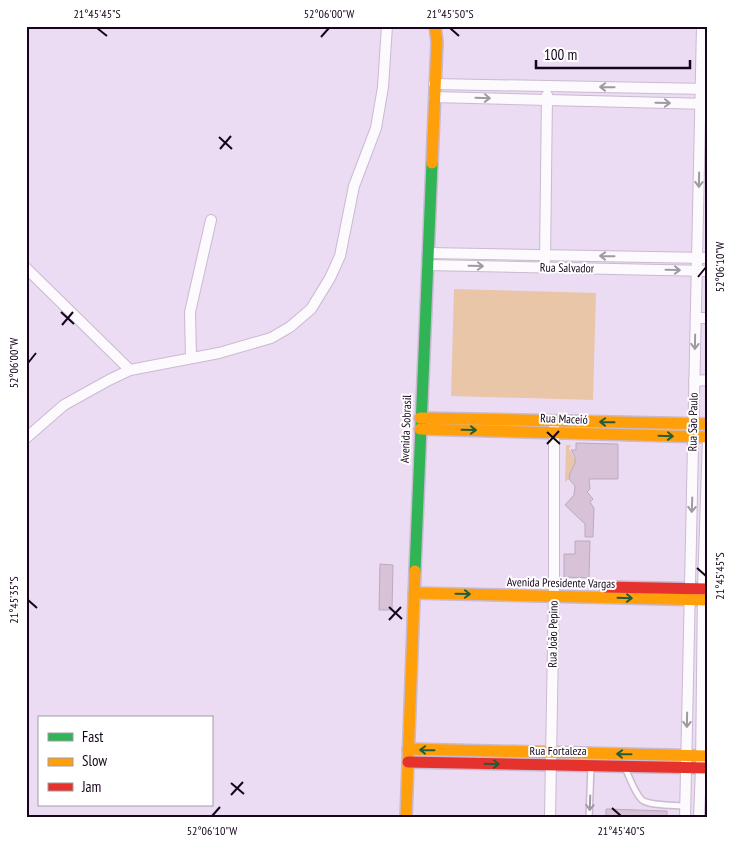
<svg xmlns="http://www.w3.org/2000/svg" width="734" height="844" viewBox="0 0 734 844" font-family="'PT Sans Narrow',sans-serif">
  <rect width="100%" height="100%" fill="#ecdcf3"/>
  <g fill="#e9c6a8">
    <path d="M454,289L596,293L593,400L451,396Z"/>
    <path d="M566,445H571L569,449L576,461L570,473L569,479L565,482Z"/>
  </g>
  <g fill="#d7c2d7" stroke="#bda9bd">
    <path d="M576,443L618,444V479H589L590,489L587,492L593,499L590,502L594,508L593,537H585V524L565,505L574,495L575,486L569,479L570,473L575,463V457L571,450H576Z"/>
    <path d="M575,541H590L589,578L564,577V554H575Z"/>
    <path d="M380,564L393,565L392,610H379Z"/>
    <path d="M606,809L667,811V818H606Z"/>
  </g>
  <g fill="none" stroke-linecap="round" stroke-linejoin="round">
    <g stroke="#cabad1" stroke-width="8">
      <g id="lane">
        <path d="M625,768C630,778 634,792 642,800C650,806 675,805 685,806"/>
        <path d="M589,818L591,766"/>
      </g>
    </g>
    <g stroke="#cabad1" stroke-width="12">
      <g id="street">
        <path d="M434,84L707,89"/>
        <path d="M434,97L708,104"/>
        <path d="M428,253L708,258"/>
        <path d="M545,260L547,95"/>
        <path d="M427,265L708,271"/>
        <path d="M26,268L130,370"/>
        <path d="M696,318H708"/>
        <path d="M191,358L190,312L211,220"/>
        <path d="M694,381L708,380"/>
        <path d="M26,438L64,405L109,380L130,370L219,353L271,338L290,327L311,309L330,278L340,256L354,186L376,128L383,87L387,26"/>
        <path d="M550,818L554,586V426"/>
        <path d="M685,818L702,26"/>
        <path d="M699,818L701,768L703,589L708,437"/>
      </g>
    </g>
    <g stroke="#cabad1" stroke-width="14">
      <path id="fast" d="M415,571L432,163"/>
    </g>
    <g stroke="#cabad1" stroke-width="14">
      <g id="slow">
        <path d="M432,163L437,42L435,26"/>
        <path d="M420,418L708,424"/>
        <path d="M420,429L708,437"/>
        <path d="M414,593L708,600"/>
        <path d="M408,749L708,756"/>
        <path d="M406,818L415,571"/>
      </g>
    </g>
    <g stroke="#cabad1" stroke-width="14">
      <g id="jam">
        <path d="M604,587L708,589"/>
        <path d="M408,762L708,768"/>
      </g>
    </g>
    <use href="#lane" stroke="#fcfafd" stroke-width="5"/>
    <use href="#street" stroke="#fcfafd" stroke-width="10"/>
    <use href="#fast" stroke="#30b455" stroke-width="11"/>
    <use href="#slow" stroke="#ff9f0a" stroke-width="11"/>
    <use href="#jam" stroke="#e5322d" stroke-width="11"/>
  </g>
  <defs><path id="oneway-shaft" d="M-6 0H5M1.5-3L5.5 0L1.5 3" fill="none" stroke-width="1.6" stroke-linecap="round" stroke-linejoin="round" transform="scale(1.25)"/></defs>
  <g stroke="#a098a3">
    <use href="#oneway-shaft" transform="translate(607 87) rotate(-179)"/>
    <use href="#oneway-shaft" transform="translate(483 98) rotate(2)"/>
    <use href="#oneway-shaft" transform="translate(663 103) rotate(1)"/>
    <use href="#oneway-shaft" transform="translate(699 180) rotate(91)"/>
    <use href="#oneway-shaft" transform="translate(607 256) rotate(-179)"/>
    <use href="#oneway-shaft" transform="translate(476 266) rotate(1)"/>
    <use href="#oneway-shaft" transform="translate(673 270) rotate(1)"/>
    <use href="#oneway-shaft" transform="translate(695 342) rotate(91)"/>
    <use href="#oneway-shaft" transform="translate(692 505) rotate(92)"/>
    <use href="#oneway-shaft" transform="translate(687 720) rotate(91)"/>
    <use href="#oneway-shaft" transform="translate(590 803) rotate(92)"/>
  </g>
  <g stroke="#235c38">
    <use href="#oneway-shaft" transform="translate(607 422) rotate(-179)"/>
    <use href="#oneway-shaft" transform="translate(469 430) rotate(1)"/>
    <use href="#oneway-shaft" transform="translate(666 436) rotate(2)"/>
    <use href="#oneway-shaft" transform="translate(463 594) rotate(1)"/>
    <use href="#oneway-shaft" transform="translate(625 598) rotate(2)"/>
    <use href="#oneway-shaft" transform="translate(427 750) rotate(-179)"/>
    <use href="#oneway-shaft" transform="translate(624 754) rotate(-179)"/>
    <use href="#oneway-shaft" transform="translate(492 764) rotate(2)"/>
  </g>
  <path fill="none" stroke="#16051c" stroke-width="2" d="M97,28L107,36M450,28L459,36M321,37L329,28M219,137L232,149M220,149L231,136M698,277L706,267M61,312L74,324M62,325L73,312M28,363L36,353M547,432L560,444M547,444L559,431M697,568L706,576M28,600L37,608M389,607L402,619M389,620L401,607M231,783L244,794M231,795L243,782M612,808L621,816M212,816L220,807"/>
  <g text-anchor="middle" stroke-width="4" stroke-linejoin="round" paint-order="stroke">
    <g font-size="12" fill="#16051c" stroke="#fff">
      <text transform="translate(567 268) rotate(1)" y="4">Rua Salvador</text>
      <text transform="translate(564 419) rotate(2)" y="4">Rua Maceió</text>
      <text transform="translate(693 422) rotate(-89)" y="4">Rua São Paulo</text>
      <text transform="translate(406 429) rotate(-88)" y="4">Avenida Sobrasil</text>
      <text transform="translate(561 583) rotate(1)" y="4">Avenida Presidente Vargas</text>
      <text transform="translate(553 634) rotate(-89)" y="4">Rua João Pepino</text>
      <text x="558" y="755">Rua Fortaleza</text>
    </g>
  </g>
  <rect width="734" height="844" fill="none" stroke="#ffffff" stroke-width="55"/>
  <rect x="38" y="716" width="175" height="90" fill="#ffffff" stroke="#a29ba4"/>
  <rect x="48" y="733" width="25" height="8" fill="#30b455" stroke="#a29ba4"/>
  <text x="82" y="742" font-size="15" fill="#16051c">Fast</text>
  <rect x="48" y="758" width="25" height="8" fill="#ff9f0a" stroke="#a29ba4"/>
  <text x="82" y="766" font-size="15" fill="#16051c">Slow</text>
  <rect x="48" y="783" width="25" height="8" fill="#e5322d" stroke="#a29ba4"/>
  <text x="82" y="792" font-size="15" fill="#16051c">Jam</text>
  <path d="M536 60v8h154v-8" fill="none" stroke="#16051c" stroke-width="2.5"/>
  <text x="544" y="60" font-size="15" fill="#16051c" stroke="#ffffff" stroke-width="4" paint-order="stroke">100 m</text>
  <rect x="28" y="28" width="678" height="788" fill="none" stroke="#16051c" stroke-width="2"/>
  <g font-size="12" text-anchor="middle" fill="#16051c">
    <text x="97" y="18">21°45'45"S</text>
    <text x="329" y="18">52°06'00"W</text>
    <text x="450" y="18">21°45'50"S</text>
    <text transform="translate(720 267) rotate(-90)" y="4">52°06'10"W</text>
    <text transform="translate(14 363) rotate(-90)" y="4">52°06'00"W</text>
    <text transform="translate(720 576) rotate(-90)" y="4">21°45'45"S</text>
    <text transform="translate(14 600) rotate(-90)" y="4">21°45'35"S</text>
    <text x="212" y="835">52°06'10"W</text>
    <text x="621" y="835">21°45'40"S</text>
  </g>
</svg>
